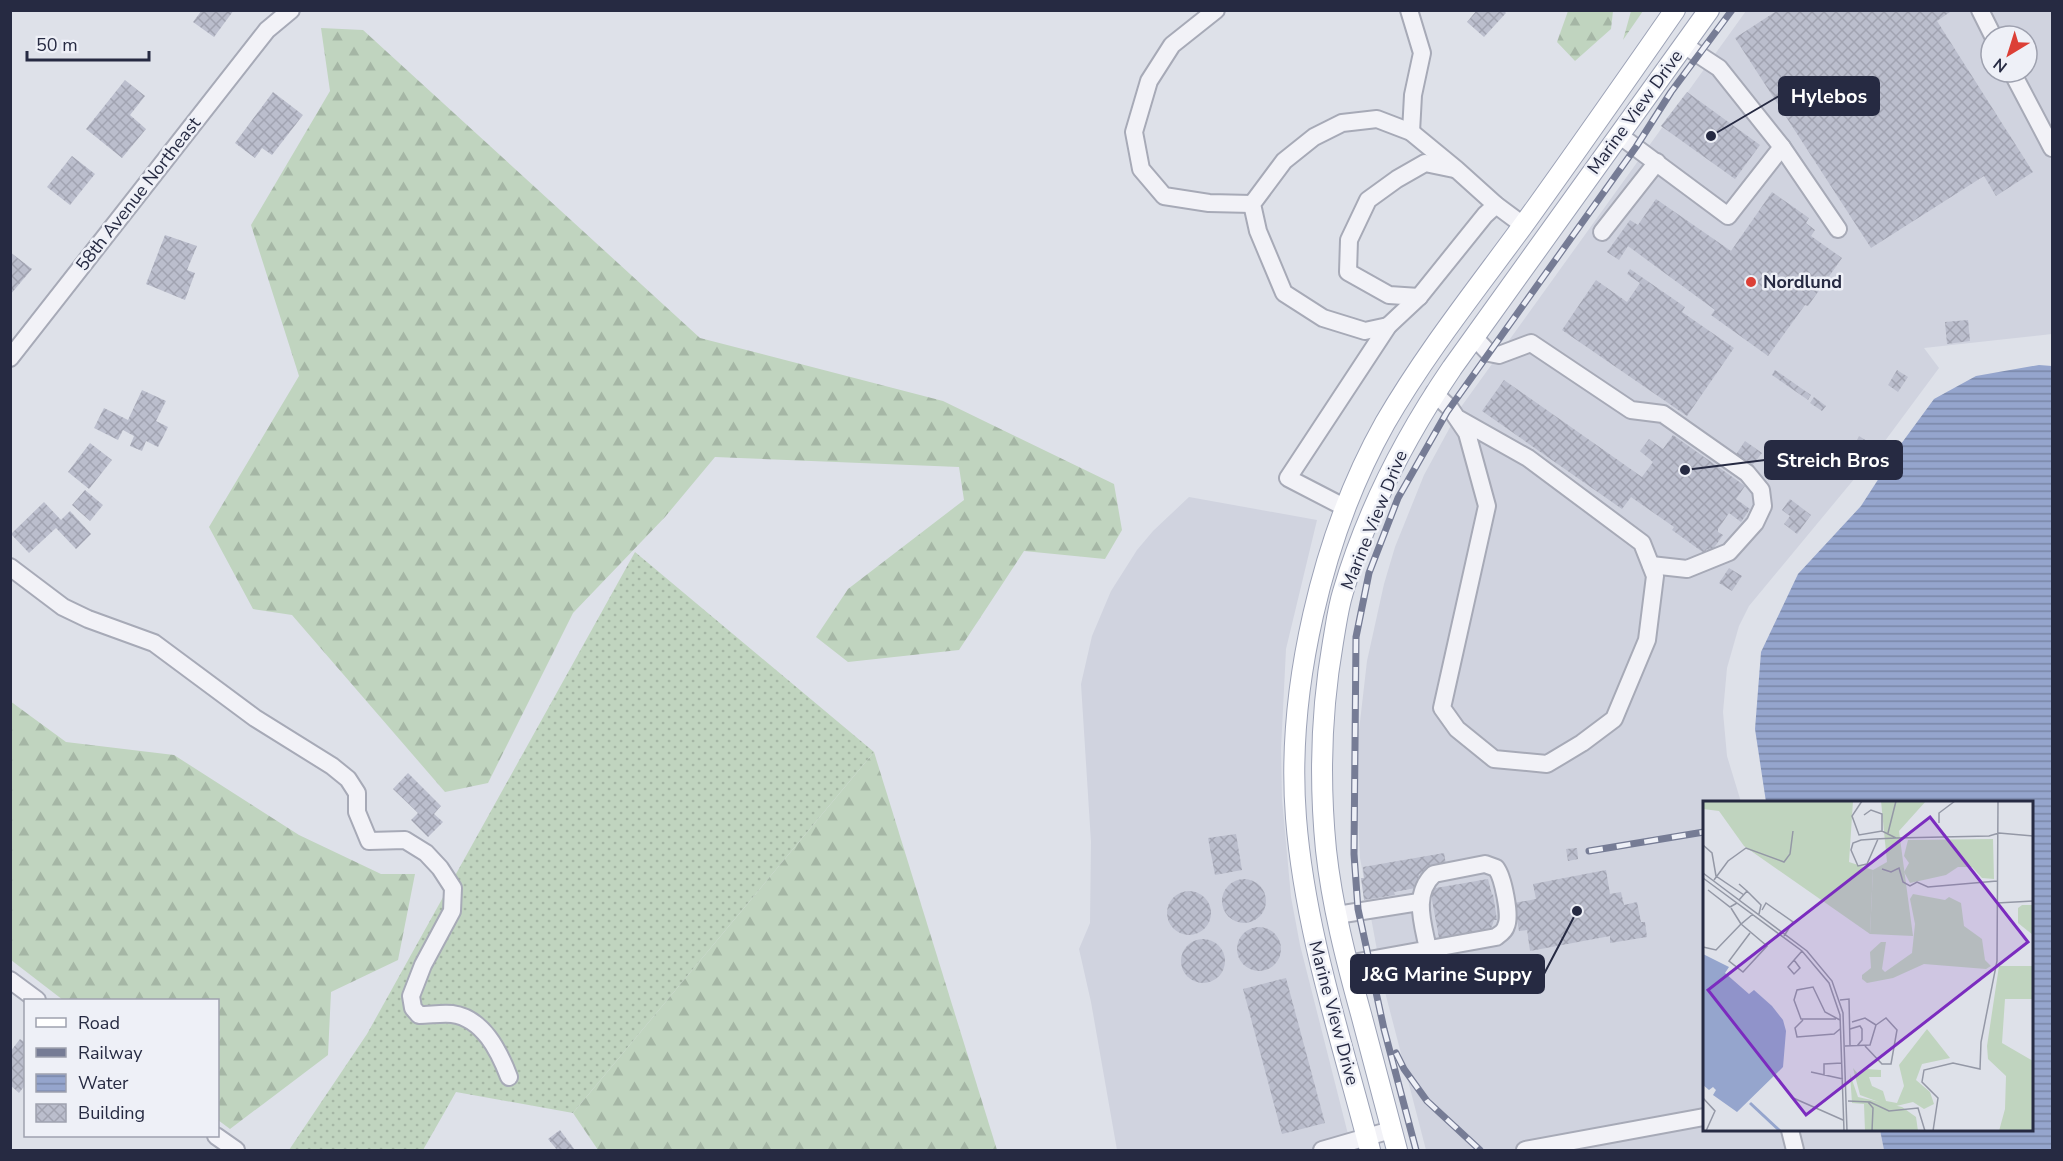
<svg xmlns="http://www.w3.org/2000/svg" width="2063" height="1161" viewBox="0 0 2063 1161" font-family="'Nunito Sans',sans-serif">
  <defs>
    <pattern id="grass-dots" width="8" height="8" patternUnits="userSpaceOnUse" patternTransform="scale(1.5)"><rect width="8" height="8" fill="#c0d4bf"/><path d="M2 2h.1M6 6h.1" fill="none" stroke="#a5b6a5" stroke-width="1.8" stroke-linecap="round"/></pattern>
    <pattern id="forest-firs" width="22" height="20" patternUnits="userSpaceOnUse" patternTransform="scale(1.5)"><rect width="22" height="20" fill="#c0d4bf"/><path d="M5 1l3.5 6h-7zM16 11l3.5 6h-7z" fill="#a5b6a5"/></pattern>
    <pattern id="park-crowns" width="20" height="18" patternUnits="userSpaceOnUse" patternTransform="scale(1.5)"><rect width="20" height="18" fill="#c0d4bf"/><path d="M2 6a3 3 0 1 1 6 0M12 15a3 3 0 1 1 6 0" fill="none" stroke="#a5b6a5"/></pattern>
    <pattern id="water-rules" width="6" height="5" patternUnits="userSpaceOnUse" patternTransform="scale(1.5)"><rect width="6" height="5" fill="#95a5cd"/><path d="M0 2.5h6" fill="none" stroke="#7987a8"/></pattern>
    <pattern id="building-cross-hatch" width="8" height="8" patternUnits="userSpaceOnUse" patternTransform="scale(1.5)"><rect width="8" height="8" fill="#bbbecd"/><path d="M0 0l8 8M0 8l8-8" fill="none" stroke="#a1a3b1"/></pattern>
  </defs>
  <rect width="100%" height="100%" fill="#dee1e9"/>
  <g fill="#d0d3df" fill-rule="evenodd">
    <path d="M1746,11H2052V334L1924,348L1939,368L1879,449L1749,606L1739,626L1727,668L1723,712L1727,756L1741,802H1704V1130H1880L1884,1150H1426L1384,988L1360,858L1356,779L1358,739L1367,661L1384,584L1395,547L1424,475L1461,407ZM1991,36H2027V72H1991Z"/>
    <path d="M1189,497L1317,520L1286,649L1281,749L1282,799L1291,897L1300,945L1352,1150H1117L1091,1002L1079,949L1090,923L1091,842L1081,684L1092,636L1111,591L1137,550L1153,531Z"/>
  </g>
  <path fill="url(#grass-dots)" d="M635,552L874,752L573,1113L456,1092L423,1150H289L367,1034Z"/>
  <g fill="url(#forest-firs)">
    <path d="M1568,11H1613L1611,29L1575,61L1557,42Z"/>
    <path d="M321,28L363,30L700,338L943,401L1114,484L1122,530L1105,559L1024,551L959,650L848,662L816,637L848,589L964,500L959,467L715,457L665,517L573,613L488,783L445,792L292,615L253,609L209,527L299,376L251,225L330,91Z"/>
    <path d="M10,701L66,742L174,755L299,835L381,874H415L398,960L331,992L328,1055L230,1129L218,1120V1000H63L11,960Z"/>
    <path d="M874,752L997,1150H598L573,1113Z"/>
  </g>
  <path fill="url(#park-crowns)" d="M1631,10L1643,11L1623,40L1631,11Z"/>
  <path fill="url(#water-rules)" d="M2039,365L2052,366V1150H1884L1880,1130H2032V802H1766L1755,729L1761,652L1798,574L1861,506L1901,444L1934,399L1976,376Z"/>
  <g fill="url(#building-cross-hatch)">
    <path d="M202,10H234L214,37L193,22Z"/>
    <path d="M1477,10H1503L1506,13L1484,37L1467,22Z"/>
    <path d="M1778,10H1949L1950,12L1937,21L2033,172L1996,196L1984,176L1871,248L1735,38Z"/>
    <path d="M125,80L145,96L130,115L146,129L122,158L86,129Z"/>
    <path d="M273,92L303,115L272,155L262,148L255,158L235,143Z"/>
    <path d="M1687,92L1760,145L1735,179L1661,126Z"/>
    <path d="M72,156L95,174L70,205L47,187Z"/>
    <path d="M1772,192L1809,218L1806,223L1815,230L1811,236L1842,258L1808,306L1805,305L1768,356L1711,315L1715,310L1628,246L1619,260L1607,252L1630,220L1638,225L1656,199L1731,251Z"/>
    <path d="M165,235L197,246L187,270L195,273L185,300L146,284Z"/>
    <path d="M10,252L32,269L10,295Z"/>
    <path d="M1630,269L1685,307L1682,312L1734,348L1687,416L1562,330L1596,280L1627,302L1640,283L1627,274Z"/>
    <path d="M1968,320L1970,341L1947,344L1945,322Z"/>
    <path d="M1775,370L1811,395L1808,400L1772,375Z"/>
    <path d="M1897,370L1908,377L1898,392L1888,385Z"/>
    <path d="M1504,380L1642,477L1653,462L1640,451L1649,439L1663,449L1673,435L1745,486L1736,499L1750,509L1741,522L1729,513L1718,529V532L1723,535L1711,552L1707,549L1704,553L1672,530L1674,527L1631,497L1622,509L1482,411Z"/>
    <path d="M142,390L166,401L156,421L168,427L158,447L146,441L142,451L130,446L134,436L123,430L118,440L94,428L104,408L128,420Z"/>
    <path d="M1814,397L1826,406L1822,411L1810,403Z"/>
    <path d="M1859,436L1867,441L1864,447L1856,442Z"/>
    <path d="M1745,441L1762,453L1751,467L1735,456Z"/>
    <path d="M90,443L112,460L89,489L68,472Z"/>
    <path d="M85,490L103,505L90,521L72,505Z"/>
    <path d="M1790,499L1811,515L1797,534L1784,524L1790,516L1782,510Z"/>
    <path d="M44,502L61,520L70,511L91,534L76,549L56,528L29,553L11,534Z"/>
    <path d="M1729,568L1742,576L1732,591L1719,583Z"/>
    <path d="M408,773L441,806L434,814L443,822L428,837L411,820L418,813L393,789Z"/>
    <path d="M1236,834L1242,870L1215,875L1208,838Z"/>
    <path d="M1577,848L1578,859L1568,861L1566,849Z"/>
    <path d="M1444,853L1447,870L1419,874L1421,887L1394,892L1395,895L1364,900L1361,878H1364L1363,867Z"/>
    <path d="M1606,870L1610,894L1621,892L1624,905L1637,902L1641,922H1645L1647,937L1610,943V936L1530,951L1527,930L1519,931L1514,903L1536,899L1533,884Z"/>
    <circle cx="1244" cy="901" r="22"/>
    <path d="M1488,879L1492,895L1493,894L1497,920H1494L1491,929L1439,938L1430,889Z"/>
    <circle cx="1189" cy="913" r="22"/>
    <circle cx="1259" cy="949" r="22"/>
    <circle cx="1203" cy="961" r="22"/>
    <path d="M1286,978L1325,1123L1282,1134L1243,989Z"/>
    <path d="M20,1039L26,1043V1084L19,1093L10,1085V1052Z"/>
    <path d="M560,1130L575,1150H557L553,1145L548,1139Z"/>
  </g>
  <g fill="none" stroke-linecap="round" stroke-linejoin="round">
    <g stroke="#a7aab7" stroke-width="20">
      <g id="minor">
        <path d="M1216,10L1172,45L1149,81L1134,132L1141,169L1164,196L1209,203L1252,204"/>
        <path d="M1409,10L1422,53L1413,95L1411,132"/>
        <path d="M1980,10L1993,36"/>
        <path d="M1684,45L1719,68L1782,147L1838,229"/>
        <path d="M2012,72L2052,148"/>
        <path d="M1619,135L1728,216L1782,147"/>
        <path d="M1602,232L1657,162"/>
        <path d="M1419,297L1389,295L1348,272L1349,240L1368,200L1397,179L1425,163L1454,169"/>
        <path d="M1388,326L1365,331L1323,318L1284,293L1258,231L1252,204L1284,161L1314,137L1342,123L1377,119L1411,132L1456,169L1496,205L1523,225"/>
        <path d="M1474,337L1489,353L1499,355L1531,343L1631,410L1663,414L1747,473L1761,490L1763,506L1755,523L1729,552L1687,569L1651,565"/>
        <path d="M10,358L267,30L291,10"/>
        <path d="M1434,393L1450,408L1467,433L1487,506L1442,708L1457,729L1494,759L1547,764L1582,743L1614,719L1647,640L1655,576L1642,543L1528,458L1457,418"/>
        <path d="M1346,508L1288,478L1388,326L1419,297L1485,215L1496,205"/>
        <path d="M10,567L63,607L88,619L154,643L255,718L332,766L348,779L357,793V812L369,841L405,840L426,853L440,868L453,888L452,911L423,965L411,996L413,1008L419,1015C430,1015 441,1013 452,1014C483,1018 499,1051 509,1077"/>
        <path d="M1337,915L1419,902"/>
        <path d="M1347,964L1496,937C1500,934 1505,931 1506,926C1511,916 1503,877 1496,868L1485,864L1434,874C1412,894 1423,924 1428,949"/>
        <path d="M10,980L37,1000"/>
        <path d="M1790,1130L1795,1150"/>
        <path d="M216,1136L236,1150"/>
        <path d="M1322,1150L1391,1130"/>
        <path d="M1525,1150L1704,1117"/>
      </g>
    </g>
    <g stroke="#9ca2b6" stroke-width="22">
      <g id="major">
        <path d="M1370,1150C1342,1041 1305,932 1296,818C1286,691 1322,535 1385,423C1425,354 1475,291 1522,227C1574,155 1624,83 1675,10"/>
        <path d="M1397,1150C1385,1105 1373,1060 1361,1014C1346,960 1332,905 1326,850C1319,779 1321,711 1333,642C1336,625 1338,608 1343,592C1366,513 1405,437 1452,368L1709,10"/>
      </g>
    </g>
    <use href="#minor" stroke="#f2f2f7" stroke-width="16"/>
    <use href="#major" stroke="#fff" stroke-width="20"/>
    <g stroke="#767c95" stroke-width="7">
      <g id="rail">
        <path d="M1589,851L1704,832"/>
        <path d="M1396,1053L1404,1069L1427,1101L1480,1150"/>
        <path d="M1416,1150L1384,1029L1358,909L1354,854L1356,637L1369,573L1398,498L1447,412L1636,147L1671,92L1732,10"/>
      </g>
    </g>
    <use href="#rail" stroke="#eef0f7" stroke-width="4.5" stroke-dasharray="14" stroke-linecap="butt"/>
  </g>
  <circle fill="#dc3f36" stroke="#eef0f7" stroke-width="2" cx="1751" cy="282" r="6"/>
  <g text-anchor="middle" stroke-width="5" stroke-linejoin="round" paint-order="stroke">
    <g font-size="18" fill="#262a42" stroke="#eef0f7">
      <text transform="translate(1635 112) rotate(-54)" y="6">Marine View Drive</text>
      <text transform="translate(138 194) rotate(-52)" y="6">58th Avenue Northeast</text>
      <text transform="translate(1374 520) rotate(-68)" y="6">Marine View Drive</text>
      <text transform="translate(1334 1013) rotate(75)" y="6">Marine View Drive</text>
    </g>
    <g font-size="18" font-weight="bold" fill="#262a42" stroke="#eef0f7" text-anchor="start">
      <text x="1763" y="288">Nordlund</text>
    </g>
  </g>
  <g transform="translate(1703 801)">
    <rect width="330" height="330" fill="#dee1e9"/>
    <path d="M178,0H223L196,30L210,135L167,133L170,69L184,61Z" fill="#c0d4bf"/>
    <path d="M0,0H150L146,61L170,69L167,133L41,45L16,10L0,8ZM290,38L291,78L279,77L269,66H255L243,74L207,82L201,71L206,62L201,55L205,39ZM210,93L242,99L246,96L258,102L261,125L279,138L282,159L288,165L283,168L221,163L190,177L164,182L159,178V174L168,167L167,151L178,141H183L179,168L182,171L209,152L212,123L207,98ZM319,104H330V134L315,122V107ZM296,165H330V198H302L299,242L330,260V330H296L302,308L303,275L285,258L284,245ZM224,228L247,257L219,263L213,279L227,291L231,303L221,308L210,301L189,306L157,294L150,267L156,274L164,268L178,269V276H166L169,285L180,290L183,300L194,302L201,285L196,264Z" fill="#c0d4bf"/>
    <path d="M147,273L155,296L199,306L213,316L215,330H162L161,303L149,302Z" fill="#c0d4bf"/>
    <path d="M0,153L26,166L22,172L46,193L51,189L69,205L80,219L83,230L80,266L34,311L10,294L13,289L10,286L6,289L0,284Z" fill="#95a5cd"/>
    <path fill="none" stroke="#95a5cd" stroke-width="3" d="M47,302L77,330"/>
    <path fill="none" stroke="#9498a6" stroke-width="1.5" d="M159,0L149,15L156,34L179,30L193,37M161,14L168,9L179,13V30M236,22V12L252,0M185,32L193,0M175,38L164,63L155,65L148,49L150,42L158,39L172,38L193,37L286,35L296,32L330,35M330,41V64M0,44L9,52L13,75L41,94M179,68L188,71L196,67L200,81L207,85L214,81L225,86L294,80M0,72L104,150L129,180L140,212L144,330M0,77L99,150L126,182L137,214L141,330M11,79L25,60L43,47L81,61L87,53L90,30M36,83L44,90L36,99M5,89L27,106L34,102M44,90L58,104L56,113M294,102L330,100M28,107L38,123L50,113M59,109L63,102L90,121L81,135M0,146L13,149L38,123L64,145L40,171L26,160L47,132M91,159L97,167L91,173L85,166L99,150M137,199L146,198L147,244M133,218H98L91,199L94,189L110,186L122,211L137,219M100,219L92,227L94,236L131,233L137,228M149,221L162,217L173,224M147,228L157,225L159,228V239L154,245M142,245L167,244L173,224M162,245L179,263H188L194,229L183,217L173,224M108,271L140,278M121,275V263L139,262M88,296L140,319M0,297L12,310L3,330M145,300L167,301L186,310L215,307L222,330M165,301L170,307L169,330M230,330L235,297L219,281L221,269L250,262L277,268L278,241L294,160L295,0"/>
    <path fill="#7b2cbf" fill-opacity="0.15" stroke="#7b2cbf" stroke-width="3" d="M227,16L325,141L103,314L5,189Z"/>
    <rect width="330" height="330" fill="none" stroke="#262a42" stroke-width="3"/>
  </g>
  <path fill="none" stroke="#262a42" stroke-width="2" d="M1711 136L1779 96M1685 470L1765 460M1577 911L1544 974"/>
  <g fill="#262a42" stroke="#eef0f7" stroke-width="2">
    <circle cx="1711" cy="136" r="6"/>
    <circle cx="1685" cy="470" r="6"/>
    <circle cx="1577" cy="911" r="6"/>
  </g>
  <g fill="#262a42" stroke="#262a42" stroke-width="2">
    <rect x="1779" y="77" width="100" height="38" rx="6"/>
    <rect x="1765" y="441" width="137" height="38" rx="6"/>
    <rect x="1351" y="955" width="193" height="38" rx="6"/>
  </g>
  <g font-size="20" text-anchor="middle" font-weight="bold" fill="#fff">
    <text x="1829" y="103">Hylebos</text>
    <text x="1833" y="467">Streich Bros</text>
    <text x="1447" y="981">J&amp;G Marine Suppy</text>
  </g>
  <rect width="2063" height="1161" fill="none" stroke="#262a42" stroke-width="24"/>
  <rect x="24" y="999" width="195" height="138" fill="#eef0f7" stroke="#9ea1af" stroke-width="1.5"/>
  <rect x="36" y="1018" width="30" height="9" fill="#ffffff" stroke="#9ea1af" stroke-width="1.5"/>
  <text x="78" y="1029" font-size="18" fill="#262a42">Road</text>
  <rect x="36" y="1048" width="30" height="9" fill="#767c95" stroke="#9ea1af" stroke-width="1.5"/>
  <text x="78" y="1059" font-size="18" fill="#262a42">Railway</text>
  <rect x="36" y="1074" width="30" height="18" fill="url(#water-rules)" stroke="#9ea1af" stroke-width="1.5"/>
  <text x="78" y="1089" font-size="18" fill="#262a42">Water</text>
  <rect x="36" y="1104" width="30" height="18" fill="url(#building-cross-hatch)" stroke="#9ea1af" stroke-width="1.5"/>
  <text x="78" y="1119" font-size="18" fill="#262a42">Building</text>
  <g transform="translate(2009 54) rotate(218)"><circle r="28" fill="#eef0f7" stroke="#9ea1af" stroke-width="1.5"/>
  <path d="M0-4.5L10 22L0 15L-10 22Z" fill="#dc3f36"/>
  <text y="-9" font-size="16" font-weight="bold" text-anchor="middle" fill="#262a42">N</text>
  </g>
  <path d="M27 51v9h122v-9" fill="none" stroke="#262a42" stroke-width="3"/>
  <text x="36" y="51" font-size="18" fill="#262a42" stroke="#eef0f7" stroke-width="4.5" paint-order="stroke">50 m</text>
</svg>
